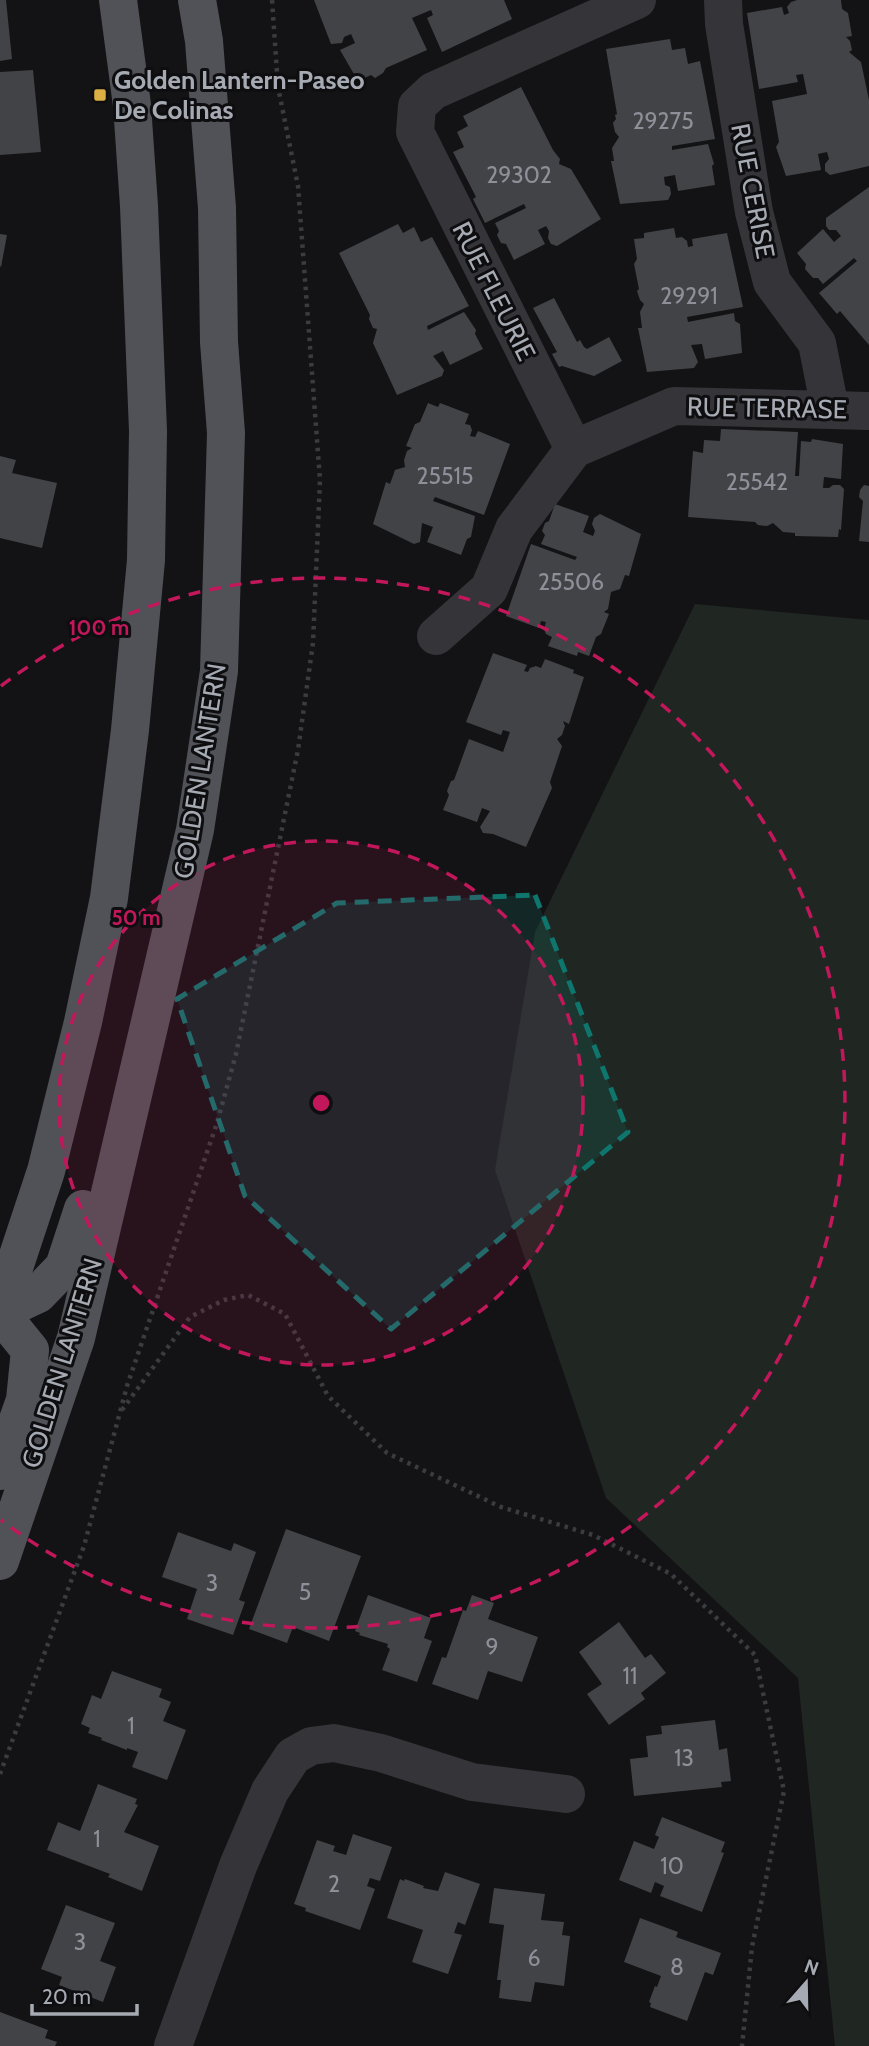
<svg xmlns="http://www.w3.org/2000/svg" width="869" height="2046" viewBox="0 0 869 2046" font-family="Cabin,sans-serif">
  <rect width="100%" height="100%" fill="#131315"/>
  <path fill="#202621" d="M695,604L869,620V2046H835L798,1678L606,1498L495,1170L535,932Z"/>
  <g fill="#424347">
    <path d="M0,0H6L12,59L0,61Z"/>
    <path d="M314,0H504L512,19L442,52L427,18L433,15L431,10L412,18L427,50L386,68L383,73L375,78L371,75L358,81L340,50L355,43L351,34L344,37L342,43L331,44Z"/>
    <path d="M797,0H841L842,9L848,13L852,36L846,37L850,41L852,50L849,52L861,62L869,100V166L830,175L825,171V164L829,159L827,152L818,154L821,170L786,176L776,147L779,142L772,101L807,94L803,74L796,75L798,82L759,89L747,13L782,7L784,15L789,13L787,7L791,2Z"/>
    <path d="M670,39L672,50L685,48L688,64L700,61L715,139L672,146V150L708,144L714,164L712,166L715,185L678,191L675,175L664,177L665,185L670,187L671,194L668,200L620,204L611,161H614L612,148L619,137L615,132L613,123L616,119L615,115L617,114L606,49Z"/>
    <path d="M33,70L41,152L0,155V72Z"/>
    <path d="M521,87L553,150L560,159L559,164L571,169L601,219L557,246L551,244L548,238L549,231L546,226L538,230L545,244L514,260L506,244L501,243L497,235L499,231L495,223L526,208L524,204L485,223L473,199L476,197L453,152L464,147L457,132L468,126L463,116Z"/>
    <path d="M869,187V345L840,311L837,314L819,293L857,261L854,258L823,284L818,278H813L805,269L806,264L797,253L823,229L834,242L841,236L836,230H829L826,226V218Z"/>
    <path d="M398,224L403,233L414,227L421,242L432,237L469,306L427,326L428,330L464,312L476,330L475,334L483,349L450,365L443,351L433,356L444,370L442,376L397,395L373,343L377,329L373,328L369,319L370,315L339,253Z"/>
    <path d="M674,228L676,238L682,237L687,241L688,247L693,246L692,239L727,233L743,307L687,317L688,322L734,313L735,321L740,324L742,353L705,359L702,344L691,345L698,362L694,368L647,372L638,328H642L640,312L644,304L640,300L637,291L639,289L634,264L637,259L634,239L644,238V233Z"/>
    <path d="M0,234L7,235L1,267L0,266Z"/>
    <path d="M554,298L577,342L580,340L584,347L587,349L609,337L622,361L594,376L562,366L559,367L552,354L557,352L533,308Z"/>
    <path d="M428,403L438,407L440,403L469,414L465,424L470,425L472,430L470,436L475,437L478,431L510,444L484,515L435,497L433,501L475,516L471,537L467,539L461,555L427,542L433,527L422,523L420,542L414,544L373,524L386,482L390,484L395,470L405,467L404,460L407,451L412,448L406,446L415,424L420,422Z"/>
    <path d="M721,429L798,432L795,476H799L801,441L811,442L812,439L843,444L841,479L824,477L823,488H829L833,485H840L844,489L841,530L839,529L838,537L795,536V533L783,532L773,523L767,526L758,525L755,522L688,517L693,451L703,453L704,440L720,441Z"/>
    <path d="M0,456L16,460L12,473L57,483L42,548L0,538Z"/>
    <path d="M864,485L869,486V542L859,541L863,501L859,497L860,490Z"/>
    <path d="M555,504L589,516L583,532L593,536L595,531L592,524L594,518L600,514L641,534L629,576L625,575L620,589L611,592L608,609L604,612L609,614L601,634L596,637L589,656L578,652L577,656L548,646L552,637L546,634L544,629L546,622L541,621L539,628L506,616L531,544L575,560L577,557L541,544L545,535L542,531L545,523L549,521Z"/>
    <path d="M493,653L527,665L524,671L528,672L530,668L536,666L541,668L545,659L574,670L573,673L584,677L569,724L563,721L565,726L562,735L557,739L562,746L550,782L552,788L526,847L493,834L483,833L480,827L490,811L482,808L477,822L443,810L449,795L447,791L451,781L454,780L469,739L503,752L510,732L503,730L501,735L466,722Z"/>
    <path d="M286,1529L361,1556L329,1641L293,1627L287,1643L249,1629Z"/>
    <path d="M178,1532L231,1551L234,1543L256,1552L239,1600L245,1602L233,1635L187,1619L197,1589L162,1577Z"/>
    <path d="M368,1595L431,1618L424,1638L432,1641L417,1682L382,1670L390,1649L387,1647L388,1644L359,1635L360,1633L355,1631Z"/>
    <path d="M472,1595L494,1603L488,1619L538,1637L522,1682L488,1671L478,1700L432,1684L442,1657L446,1658L463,1610L466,1611Z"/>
    <path d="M619,1622L645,1658L651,1654L666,1673L641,1693L645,1699L609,1725L587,1694L602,1684L579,1652Z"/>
    <path d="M112,1671L162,1689L159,1697L171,1702L163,1721L186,1730L167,1780L132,1767L138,1752L127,1748V1750L101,1740L102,1738L88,1733L90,1728L81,1724L92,1695L101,1699Z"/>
    <path d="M715,1720L719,1750L727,1748L731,1781L721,1782L722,1787L634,1796L630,1759L648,1757L646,1736L662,1734L661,1726Z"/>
    <path d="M98,1784L137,1799L135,1804L138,1805L124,1832L159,1846L142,1891L108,1877L110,1874L47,1850L58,1822L80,1831Z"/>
    <path d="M662,1817L725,1842L721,1852L724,1853L702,1912L660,1896L664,1886L655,1882L651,1893L619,1880L634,1841L654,1849L659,1837L655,1835Z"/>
    <path d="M353,1834L392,1847L380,1881L370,1878L367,1886L375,1889L360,1930L305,1911L306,1908L294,1904L317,1840L335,1846L333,1851L346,1855Z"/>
    <path d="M445,1872L480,1884L465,1925L458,1922L454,1933L462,1935L448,1974L412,1962L423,1930L387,1918L400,1879L404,1881L405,1879L424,1886L423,1888L438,1891Z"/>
    <path d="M494,1888L545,1894L541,1920L564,1922L562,1935L570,1936L564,1986L535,1982L531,2002L499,1998L501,1980H497L504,1925L489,1923Z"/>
    <path d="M66,1905L115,1923L100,1961L116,1967L103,2002L59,1985L62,1977L41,1969Z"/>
    <path d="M640,1918L678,1932L676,1937L721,1953L713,1975L705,1972L687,2021L650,2007L651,2003L649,2002L655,1986L657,1987L661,1976L624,1962Z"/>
    <path d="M0,2012L48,2030L45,2038L57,2042L55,2046H0Z"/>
  </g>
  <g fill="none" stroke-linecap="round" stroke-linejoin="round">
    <g stroke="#3b3c40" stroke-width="4.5" stroke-dasharray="3.5 5" stroke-linecap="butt">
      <path d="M122,1410L190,1317L224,1300L248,1295L285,1314L328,1396L387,1453L501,1507L593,1535L671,1574L755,1655L784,1791L752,1947L742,2046"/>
      <path d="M0,1774L84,1546L127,1386L217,1123L236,1054L298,750L313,643L320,480L298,186L278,87L272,0"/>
    </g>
    <g stroke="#353539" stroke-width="38">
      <path d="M723,0L724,24L754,212L772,282L817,343L830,409"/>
      <path d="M574,449L415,132L417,106L433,91L637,0"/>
      <path d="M436,636L489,589L514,529L574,449L674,406L869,411"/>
      <path d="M173,2046L238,1866L270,1791L293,1756L311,1746L334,1743L381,1753L472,1782L566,1794"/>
    </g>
    <g stroke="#515258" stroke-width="38">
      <path d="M0,1310L46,1171L83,1022L109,898L130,730L146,560L148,431L139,206L132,105L118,0"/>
      <path d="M0,1312L38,1294L64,1267L83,1209"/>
      <path d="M0,1313L30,1350L25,1400L0,1471"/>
      <path d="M0,1561L76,1338L195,830L219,671L226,433L219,342L217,208L204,41L197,0"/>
    </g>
  </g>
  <path fill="#0f766e" fill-opacity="0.2" stroke="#0f766e" stroke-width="5" stroke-dasharray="14 9" stroke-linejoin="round" d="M535,895L628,1132L391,1329L245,1196L177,999L337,903Z"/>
  <circle cx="321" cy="1103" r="262" fill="#c2185b" fill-opacity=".12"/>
  <g fill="none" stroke="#c2185b" stroke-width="3.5" stroke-dasharray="12 9">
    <circle cx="321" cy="1103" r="262"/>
    <path d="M1 686A525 525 0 1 1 1 1520"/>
  </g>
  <rect fill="#dcaf44" stroke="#0e0e10" stroke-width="2.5" x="93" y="88" width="14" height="14" rx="3.5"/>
  <g text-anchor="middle" stroke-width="6" stroke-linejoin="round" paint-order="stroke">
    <g font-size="23" fill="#8d9098">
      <text x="663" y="129">29275</text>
      <text x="519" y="183">29302</text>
      <text x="689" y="304">29291</text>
      <text x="445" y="484">25515</text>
      <text x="757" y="490">25542</text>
      <text x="571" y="590">25506</text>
      <text x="212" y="1591">3</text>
      <text x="305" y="1600">5</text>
      <text x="492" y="1655">9</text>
      <text x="630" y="1684">11</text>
      <text x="131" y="1734">1</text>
      <text x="684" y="1766">13</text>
      <text x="97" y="1847">1</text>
      <text x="672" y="1874">10</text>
      <text x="334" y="1892">2</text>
      <text x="80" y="1950">3</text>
      <text x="534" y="1966">6</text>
      <text x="677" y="1975">8</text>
    </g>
    <g font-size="26" font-weight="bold" fill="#a6aab3" stroke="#0e0e10" text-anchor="start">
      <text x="114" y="89">Golden Lantern-Paseo<tspan x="114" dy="30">De Colinas</tspan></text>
    </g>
    <g font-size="26" fill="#a6aab3" stroke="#0e0e10">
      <text transform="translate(753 191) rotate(79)" y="9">RUE CERISE</text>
      <text transform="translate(494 291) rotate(63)" y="9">RUE FLEURIE</text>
      <text transform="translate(767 408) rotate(1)" y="9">RUE TERRASE</text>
      <text transform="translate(200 771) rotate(-81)" y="9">GOLDEN LANTERN</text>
      <text transform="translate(62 1363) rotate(-73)" y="9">GOLDEN LANTERN</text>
    </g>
  </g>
  <circle cx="321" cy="1103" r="10" fill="#c2185b" stroke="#0e0e10" stroke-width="3.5"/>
  <g font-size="21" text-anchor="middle" font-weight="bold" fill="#c2185b" stroke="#0e0e10" stroke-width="6" stroke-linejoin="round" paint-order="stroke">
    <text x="99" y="635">100 m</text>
    <text x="136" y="925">50 m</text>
  </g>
  <g transform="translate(806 1983) rotate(20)" stroke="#0e0e10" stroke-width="5" paint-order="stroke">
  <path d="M0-5L12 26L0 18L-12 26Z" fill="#a6aab3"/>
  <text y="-10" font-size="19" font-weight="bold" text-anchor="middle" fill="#a6aab3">N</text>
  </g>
  <path d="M32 2004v10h105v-10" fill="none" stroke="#a6aab3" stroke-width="3.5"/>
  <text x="42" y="2004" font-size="21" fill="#a6aab3" stroke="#0e0e10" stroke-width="5" paint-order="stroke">20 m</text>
</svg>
